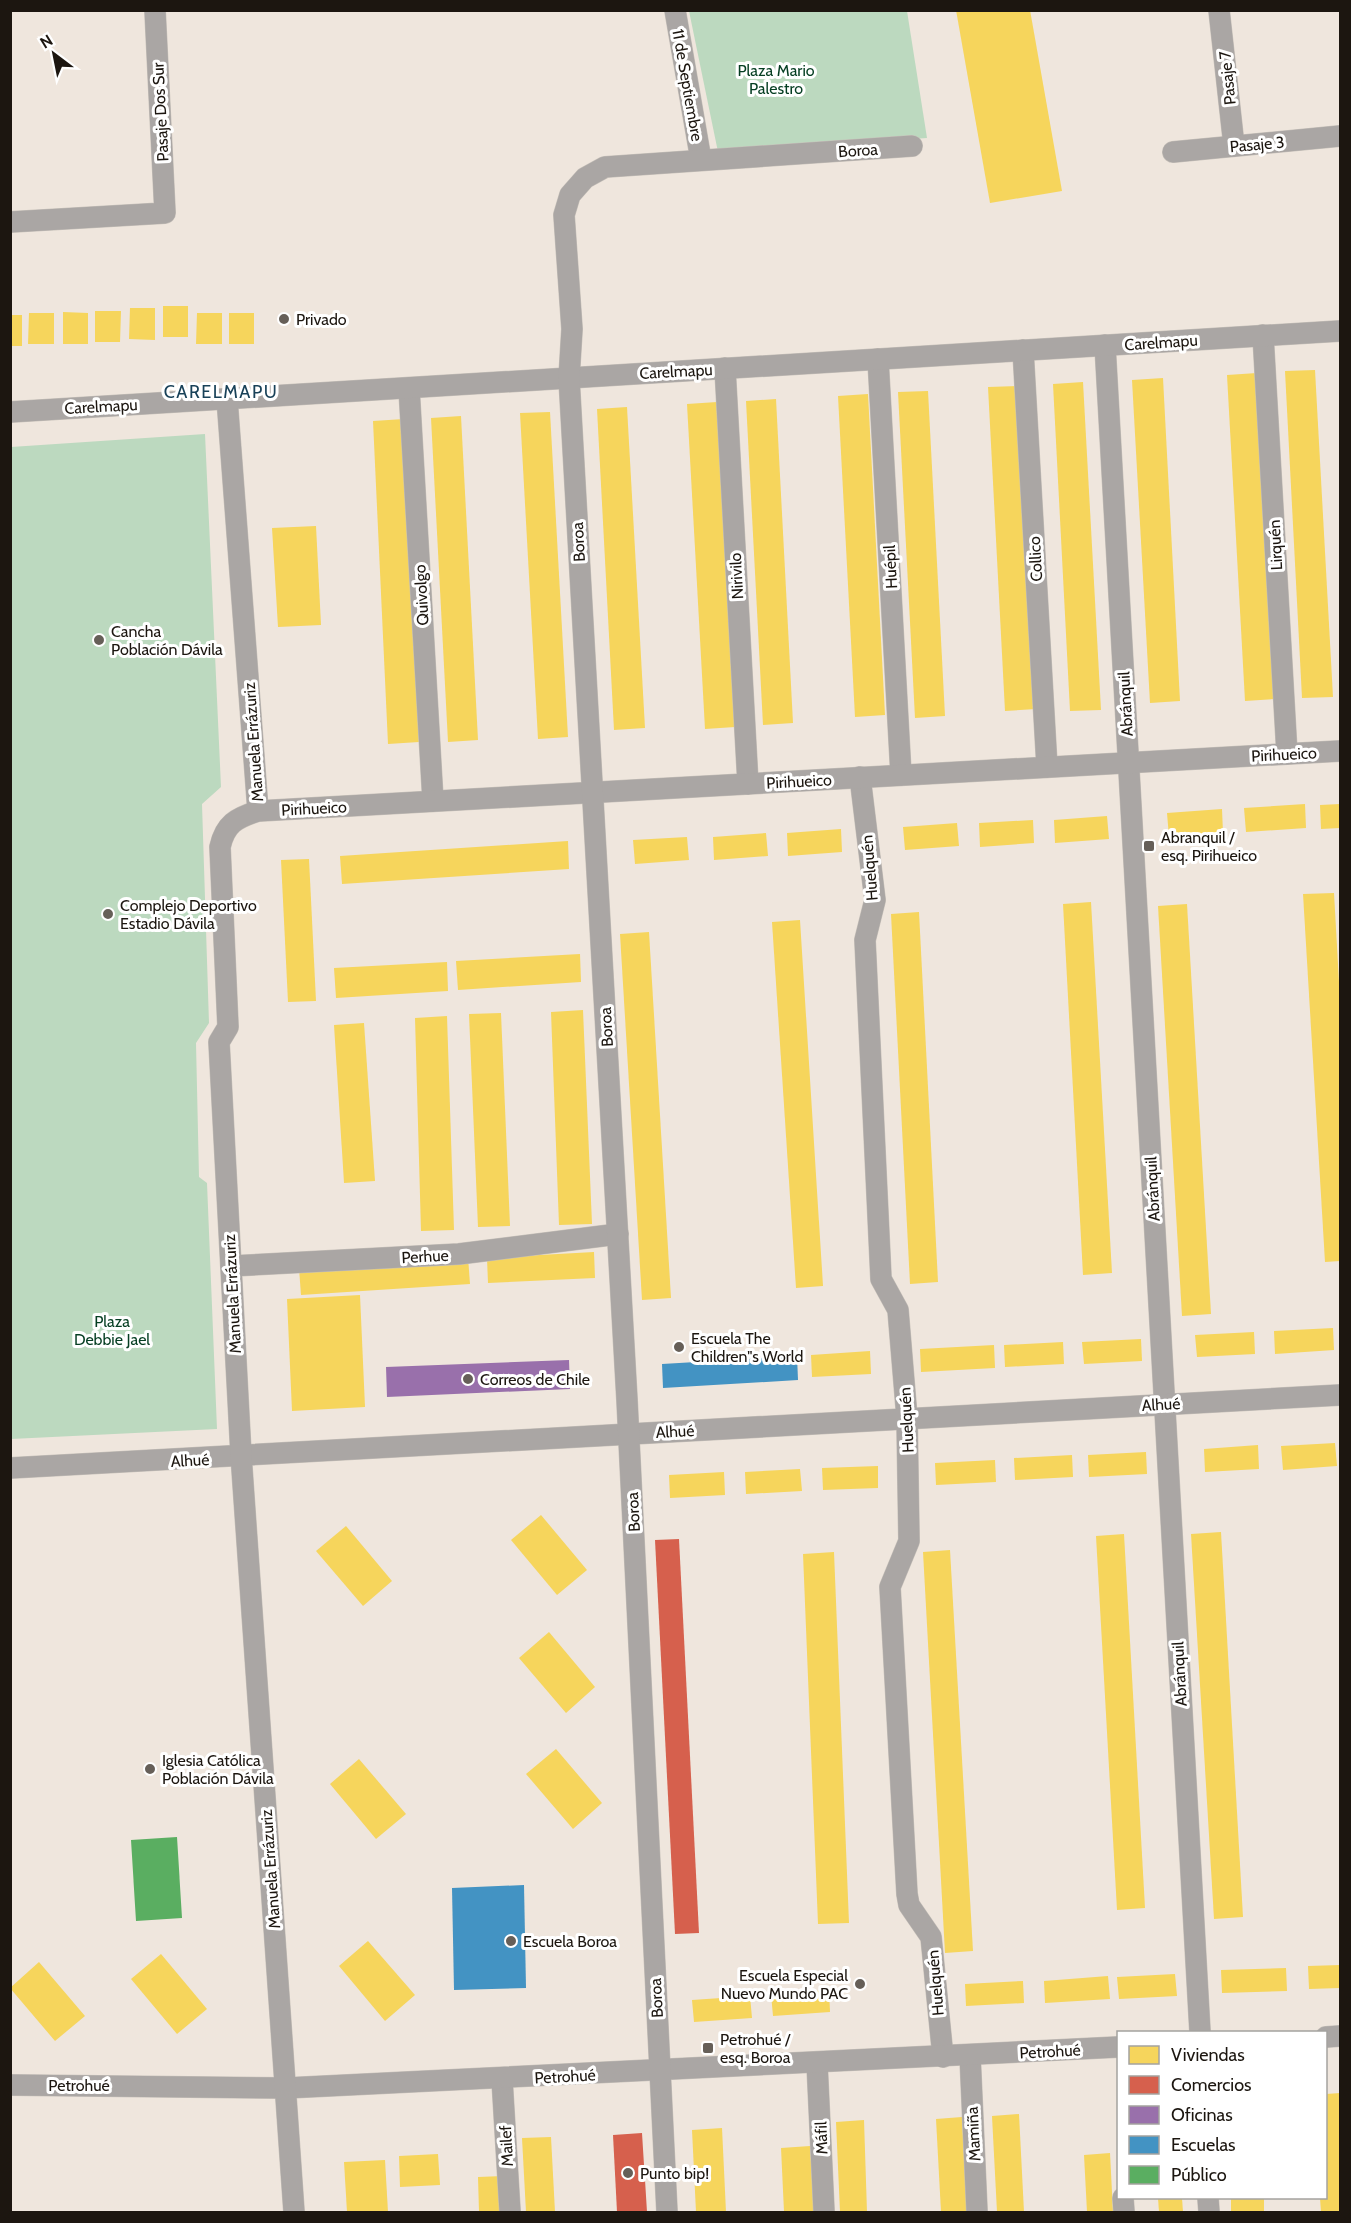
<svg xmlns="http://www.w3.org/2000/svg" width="1351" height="2223" viewBox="0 0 1351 2223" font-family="Cabin,sans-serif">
  <rect width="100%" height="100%" fill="#efe6dd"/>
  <g fill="#bcd9bf">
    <path d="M689,11H907L927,138L718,152Z"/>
    <path d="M205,434L221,787L202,804L209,1023L196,1043L199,1177L207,1183L217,1429L11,1439V447Z"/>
  </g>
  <g fill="#f6d55c">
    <path d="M956,10H1030L1062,191L990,203Z"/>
    <rect x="163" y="306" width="25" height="31"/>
    <path d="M130,308H155V340L129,339Z"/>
    <path d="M95,311H121L120,342H95Z"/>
    <path d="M63,312L88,313V344H63Z"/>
    <path d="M29,313H54V344H28Z"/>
    <path d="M197,313H222V344H196Z"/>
    <rect x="229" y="313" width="25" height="31"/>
    <rect x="10" y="315" width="12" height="31"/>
    <path d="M1315,370L1333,697L1302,698L1285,371Z"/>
    <path d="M1257,373L1275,699L1245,701L1227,375Z"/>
    <path d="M1163,378L1180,701L1150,703L1132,380Z"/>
    <path d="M1083,382L1101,710L1070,711L1053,384Z"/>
    <path d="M1018,386L1036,709L1005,711L988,387Z"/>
    <path d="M928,391L945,716L915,718L898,392Z"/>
    <path d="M868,394L885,715L855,717L838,396Z"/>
    <path d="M776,399L793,723L763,725L746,401Z"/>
    <path d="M717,402L735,727L705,729L687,404Z"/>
    <path d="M627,407L645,728L614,730L597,409Z"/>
    <path d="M550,412L568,737L538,739L520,413Z"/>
    <path d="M461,416L478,740L448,742L431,418Z"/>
    <path d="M404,419L419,742L388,744L373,421Z"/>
    <path d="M316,526L321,625L278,627L272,528Z"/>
    <path d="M1305,804L1306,828L1246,832L1244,808Z"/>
    <path d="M1340,804V828L1321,829L1320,805Z"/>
    <path d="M1222,809L1223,833L1169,837L1167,813Z"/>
    <path d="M1107,816L1109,839L1055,843L1054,820Z"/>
    <path d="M1033,820L1034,843L980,847L979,823Z"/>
    <path d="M957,823L959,846L905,850L903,827Z"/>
    <path d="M841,829L842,852L788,856L787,833Z"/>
    <path d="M766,833L768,856L714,860L713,837Z"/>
    <path d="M687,837L689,860L635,864L633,840Z"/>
    <path d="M568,841L569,869L342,884L340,856Z"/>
    <path d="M309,859L316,1001L288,1002L281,860Z"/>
    <path d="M1334,893L1340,1000V1261L1325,1262L1303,894Z"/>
    <path d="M1091,902L1112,1273L1083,1275L1063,904Z"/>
    <path d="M1187,904L1211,1314L1182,1316L1158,906Z"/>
    <path d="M919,912L938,1282L910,1284L891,914Z"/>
    <path d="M800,920L823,1286L796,1288L772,922Z"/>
    <path d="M649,932L671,1298L642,1300L620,934Z"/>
    <path d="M580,954L581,982L458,990L456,961Z"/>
    <path d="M447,962L448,991L336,998L334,968Z"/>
    <path d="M583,1010L592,1224L559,1225L551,1012Z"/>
    <path d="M501,1013L510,1226L478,1227L469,1014Z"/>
    <path d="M447,1016L454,1230L421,1231L415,1018Z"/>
    <path d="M364,1023L375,1181L344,1183L334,1025Z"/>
    <path d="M594,1252L595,1278L488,1283L487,1258Z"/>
    <path d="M468,1257L470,1284L301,1295L299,1268Z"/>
    <path d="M360,1295L365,1407L292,1411L287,1299Z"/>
    <path d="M1333,1328L1334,1350L1275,1354L1274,1331Z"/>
    <path d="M1254,1332L1255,1354L1197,1357L1195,1335Z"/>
    <path d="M1141,1339L1142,1361L1084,1364L1082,1342Z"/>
    <path d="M1063,1342L1064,1364L1005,1367L1004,1345Z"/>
    <path d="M994,1345L995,1368L921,1372L920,1349Z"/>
    <path d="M870,1351L871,1374L812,1377L811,1355Z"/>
    <path d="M1335,1443L1337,1466L1283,1470L1281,1446Z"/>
    <path d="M1258,1445L1259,1469L1205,1472L1204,1449Z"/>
    <path d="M1146,1452L1147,1474L1089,1477L1088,1455Z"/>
    <path d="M1072,1455L1073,1477L1015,1480L1014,1458Z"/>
    <path d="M995,1460L996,1482L936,1485L935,1463Z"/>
    <path d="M878,1466V1488L823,1490L822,1468Z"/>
    <path d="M800,1469L802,1491L746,1494L745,1472Z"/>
    <path d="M724,1472L725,1495L670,1498L669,1475Z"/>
    <path d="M541,1515L587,1570L557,1595L511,1540Z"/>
    <path d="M346,1526L392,1581L363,1606L316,1551Z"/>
    <path d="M1221,1532L1243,1917L1214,1919L1191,1534Z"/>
    <path d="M1124,1534L1145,1908L1117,1910L1096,1536Z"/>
    <path d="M950,1550L973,1951L945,1953L923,1552Z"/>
    <path d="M834,1552L849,1923L818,1924L803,1554Z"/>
    <path d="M549,1632L595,1687L566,1713L519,1658Z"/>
    <path d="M556,1749L602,1803L573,1829L526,1774Z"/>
    <path d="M359,1759L406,1814L376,1839L330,1784Z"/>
    <path d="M368,1941L415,1995L385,2021L339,1966Z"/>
    <path d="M161,1954L207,2009L177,2034L131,1979Z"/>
    <path d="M39,1962L85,2016L55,2041L10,1988Z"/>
    <path d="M1340,1965V1988L1309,1989L1308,1966Z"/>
    <path d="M1286,1968L1287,1991L1222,1993L1221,1970Z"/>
    <path d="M1175,1974L1177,1996L1119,1999L1117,1977Z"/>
    <path d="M1108,1976L1110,1999L1045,2003L1044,1981Z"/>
    <path d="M1023,1981L1024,2003L966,2006L965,1984Z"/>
    <path d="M829,1990L830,2012L773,2016L771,1994Z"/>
    <path d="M750,1996L752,2018L694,2022L692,2000Z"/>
    <path d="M1340,2093V2212H1321L1320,2198H1326V2094Z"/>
    <path d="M1019,2114L1024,2212H997L992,2116Z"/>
    <path d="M962,2117L967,2212H941L936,2119Z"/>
    <path d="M864,2120L867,2212H840L836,2122Z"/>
    <path d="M722,2128L726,2212H696L692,2130Z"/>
    <path d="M551,2137L555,2212H526L522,2138Z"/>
    <path d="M810,2146L814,2212H784L781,2148Z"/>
    <path d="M1110,2153L1113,2212H1087L1084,2155Z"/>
    <path d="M438,2154L440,2185L400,2187L399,2156Z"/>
    <path d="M385,2160L388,2212H347L344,2162Z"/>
    <path d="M503,2176L505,2212H479L478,2177Z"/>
    <path d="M1158,2198H1182L1183,2212H1159Z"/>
    <rect x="1231" y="2198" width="33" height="14"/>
  </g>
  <g fill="#d6604d">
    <path d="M679,1539L699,1933L675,1934L655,1540Z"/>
    <path d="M642,2133L647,2212H617L613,2135Z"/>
  </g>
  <path fill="#9970ab" d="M569,1360L570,1389L387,1397L386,1367Z"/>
  <g fill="#4393c3">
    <path d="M797,1356L798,1380L663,1388L662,1364Z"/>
    <path d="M524,1885L526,1988L454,1990L452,1888Z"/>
  </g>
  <path fill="#5aae61" d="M177,1837L182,1918L136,1921L131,1840Z"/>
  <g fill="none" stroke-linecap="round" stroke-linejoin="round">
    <g stroke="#c7c1ba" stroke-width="22">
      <g id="minor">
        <path d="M675,10L701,160"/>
        <path d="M1219,10L1234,146"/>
        <path d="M1173,152L1340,136"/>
        <path d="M10,222L165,213L155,10"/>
        <path d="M1263,335L1287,754"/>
        <path d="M1105,345L1200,2032"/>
        <path d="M1023,350L1047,767"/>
        <path d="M878,359L901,775"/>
        <path d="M725,368L748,784"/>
        <path d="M409,388L433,801"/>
        <path d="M227,399L258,811"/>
        <path d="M10,412L1340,331"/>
        <path d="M860,777L875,900L865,940L881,1279L898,1310L907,1418L909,1541L890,1587L907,1894L909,1905L931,1937L943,2057"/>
        <path d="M231,1266L459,1254L618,1234"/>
        <path d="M10,1468L1340,1395"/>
        <path d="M1326,2037L1340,2036"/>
        <path d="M970,2055L977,2212"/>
        <path d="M817,2063L824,2212"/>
        <path d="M502,2079L510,2212"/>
        <path d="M10,2085L286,2088L1118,2047"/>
        <path d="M1123,2198L1124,2212"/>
        <path d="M1208,2198L1209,2212"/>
        <path d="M294,2212L241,1455L219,1042L228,1027L220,847C225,824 236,818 258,811L1340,751"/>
        <path d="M667,2212L627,1400L569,378L572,329L564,215L570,195L585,178L605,167L912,146"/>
      </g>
    </g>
    <use href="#minor" stroke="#aaa6a4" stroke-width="21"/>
  </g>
  <g fill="#665f58" stroke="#fff" stroke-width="2">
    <circle cx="284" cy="319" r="6"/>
    <circle cx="99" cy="640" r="6"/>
    <rect x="1143" y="840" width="12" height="12" rx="3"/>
    <circle cx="108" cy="914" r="6"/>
    <circle cx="679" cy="1347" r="6"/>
    <circle cx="468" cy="1379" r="6"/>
    <circle cx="150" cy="1769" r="6"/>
    <circle cx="511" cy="1941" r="6"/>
    <circle cx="860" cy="1984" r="6"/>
    <rect x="702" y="2042" width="12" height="12" rx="3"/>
    <circle cx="628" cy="2173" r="6"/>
  </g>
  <g text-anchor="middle" stroke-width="6" stroke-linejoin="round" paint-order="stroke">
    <g font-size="16" fill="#053e22" stroke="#fff">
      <text x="776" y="76">Plaza Mario<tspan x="776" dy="18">Palestro</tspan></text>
      <text x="112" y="1327">Plaza<tspan x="112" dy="18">Debbie Jael</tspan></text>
    </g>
    <g font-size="16" fill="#1c1610" stroke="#fff">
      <text transform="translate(1227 78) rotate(-96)" y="6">Pasaje 7</text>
      <text transform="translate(688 85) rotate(80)" y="6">11 de Septiembre</text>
      <text transform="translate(160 112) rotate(-93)" y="6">Pasaje Dos Sur</text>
      <text transform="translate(1257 144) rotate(-5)" y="6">Pasaje 3</text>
      <text transform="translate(858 150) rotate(-4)" y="6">Boroa</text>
      <text transform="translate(1161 342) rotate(-4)" y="6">Carelmapu</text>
      <text transform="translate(676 371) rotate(-3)" y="6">Carelmapu</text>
      <text transform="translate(101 406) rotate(-3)" y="6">Carelmapu</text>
      <text transform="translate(578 542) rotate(-93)" y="6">Boroa</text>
      <text transform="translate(1275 545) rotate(-93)" y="6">Lirquén</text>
      <text transform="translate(1035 559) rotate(-93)" y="6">Collico</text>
      <text transform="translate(890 567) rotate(-93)" y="6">Huépil</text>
      <text transform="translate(736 576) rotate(-93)" y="6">Nirivilo</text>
      <text transform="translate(421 595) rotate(-93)" y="6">Quivolgo</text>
      <text transform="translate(1125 704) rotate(-93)" y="6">Abránquil</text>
      <text transform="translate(253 742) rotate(-94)" y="6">Manuela Errázuriz</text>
      <text transform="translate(1284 754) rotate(-3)" y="6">Pirihueico</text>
      <text transform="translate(799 781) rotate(-3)" y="6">Pirihueico</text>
      <text transform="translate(314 808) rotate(-3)" y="6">Pirihueico</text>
      <text transform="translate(869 868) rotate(-95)" y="6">Huelquén</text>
      <text transform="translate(606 1027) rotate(-93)" y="6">Boroa</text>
      <text transform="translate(1152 1189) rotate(-93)" y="6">Abránquil</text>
      <text transform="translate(425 1256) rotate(-3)" y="6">Perhue</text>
      <text transform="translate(232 1294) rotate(-93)" y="6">Manuela Errázuriz</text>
      <text transform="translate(1161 1404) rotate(-3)" y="6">Alhué</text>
      <text transform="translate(906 1420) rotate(-93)" y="6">Huelquén</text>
      <text transform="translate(675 1431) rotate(-3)" y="6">Alhué</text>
      <text transform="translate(190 1460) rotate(-3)" y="6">Alhué</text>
      <text transform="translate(633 1512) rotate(-93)" y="6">Boroa</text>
      <text transform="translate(1179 1674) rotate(-93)" y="6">Abránquil</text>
      <text transform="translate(270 1869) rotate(-94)" y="6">Manuela Errázuriz</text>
      <text transform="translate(935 1983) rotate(-95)" y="6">Huelquén</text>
      <text transform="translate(656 1998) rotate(-93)" y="6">Boroa</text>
      <text transform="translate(1050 2051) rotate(-3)" y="6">Petrohué</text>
      <text transform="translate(565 2076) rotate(-3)" y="6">Petrohué</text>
      <text x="79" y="2091">Petrohué</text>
      <text transform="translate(973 2134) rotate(-93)" y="6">Mamiña</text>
      <text transform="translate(821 2138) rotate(-92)" y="6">Máfil</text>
      <text transform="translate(506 2146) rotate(-93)" y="6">Mailef</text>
    </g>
    <g font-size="16" fill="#1c1610" stroke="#fff" text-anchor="start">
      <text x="296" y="325">Privado</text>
      <text x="111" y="637">Cancha<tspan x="111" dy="18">Población Dávila</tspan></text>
      <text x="1161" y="843">Abranquil /<tspan x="1161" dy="18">esq. Pirihueico</tspan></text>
      <text x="120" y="911">Complejo Deportivo<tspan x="120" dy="18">Estadio Dávila</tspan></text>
      <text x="691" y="1344">Escuela The<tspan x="691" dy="18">Children"s World</tspan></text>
      <text x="480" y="1385">Correos de Chile</text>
      <text x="162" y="1766">Iglesia Católica<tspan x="162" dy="18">Población Dávila</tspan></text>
      <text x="523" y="1947">Escuela Boroa</text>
      <text x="848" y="1981" text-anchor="end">Escuela Especial<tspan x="848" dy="18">Nuevo Mundo PAC</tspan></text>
      <text x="720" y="2045">Petrohué /<tspan x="720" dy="18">esq. Boroa</tspan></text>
      <text x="640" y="2179">Punto bip!</text>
    </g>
    <g font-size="18" letter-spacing="1.5" fill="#194158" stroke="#fff">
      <text x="221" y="398">CARELMAPU</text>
    </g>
  </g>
  <rect width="1351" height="2223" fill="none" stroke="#1c1610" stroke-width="24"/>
  <rect x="1117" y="2031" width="210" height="168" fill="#ffffff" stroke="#a4a29f" stroke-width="1.5"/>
  <rect x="1129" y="2046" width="30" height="18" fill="#f6d55c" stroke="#a4a29f" stroke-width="1.5"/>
  <text x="1171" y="2061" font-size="18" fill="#1c1610">Viviendas</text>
  <rect x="1129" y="2076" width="30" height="18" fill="#d6604d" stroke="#a4a29f" stroke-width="1.5"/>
  <text x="1171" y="2091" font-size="18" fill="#1c1610">Comercios</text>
  <rect x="1129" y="2106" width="30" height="18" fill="#9970ab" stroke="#a4a29f" stroke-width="1.5"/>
  <text x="1171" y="2121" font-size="18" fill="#1c1610">Oficinas</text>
  <rect x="1129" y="2136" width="30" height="18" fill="#4393c3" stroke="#a4a29f" stroke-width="1.5"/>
  <text x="1171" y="2151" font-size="18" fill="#1c1610">Escuelas</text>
  <rect x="1129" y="2166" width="30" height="18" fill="#5aae61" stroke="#a4a29f" stroke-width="1.5"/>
  <text x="1171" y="2181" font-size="18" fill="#1c1610">Público</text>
  <g transform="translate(54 54) rotate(328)" stroke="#ffffff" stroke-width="4.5" paint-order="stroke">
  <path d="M0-4.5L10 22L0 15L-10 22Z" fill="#1c1610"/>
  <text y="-9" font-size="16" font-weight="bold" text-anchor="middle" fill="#1c1610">N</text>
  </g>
</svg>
